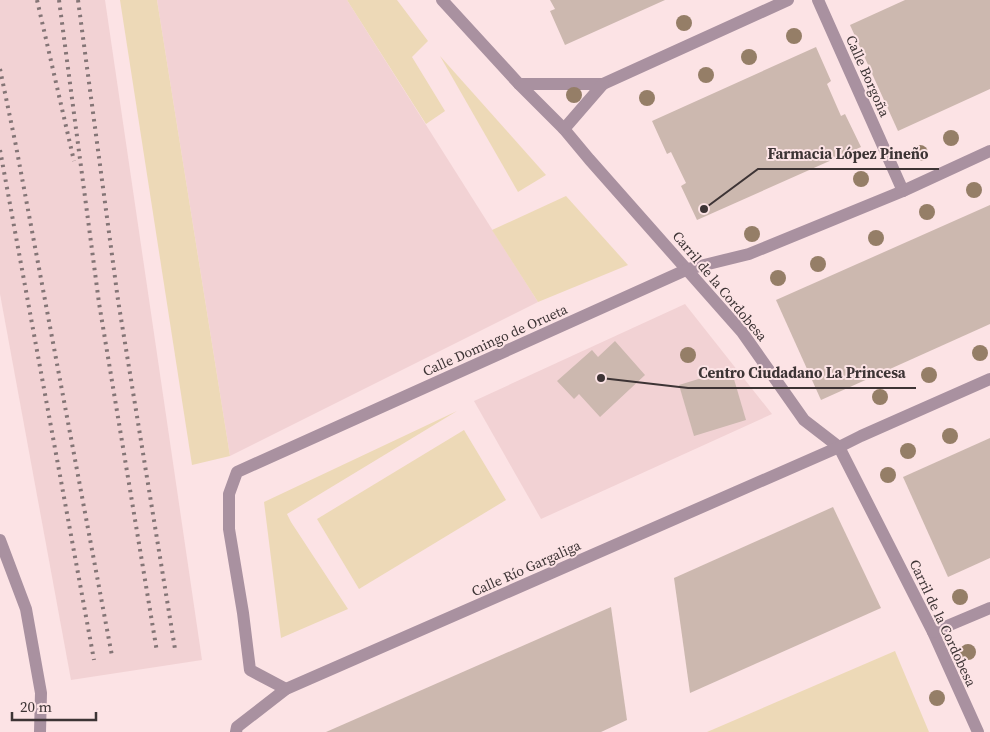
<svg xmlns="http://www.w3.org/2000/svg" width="990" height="732" viewBox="0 0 990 732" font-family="'Source Serif 4',serif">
  <rect width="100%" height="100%" fill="#fce3e5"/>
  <g fill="#f2d2d4">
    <path d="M0,0H105L202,660L71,680L0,294Z"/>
    <path d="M157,0H347L538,302L230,456Z"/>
    <path d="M685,304L772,414L541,519L474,401Z"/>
  </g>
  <g fill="#edd9b7">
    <path d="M120,0H157L230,456L192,465Z"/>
    <path d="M347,0H397L428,41L412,57L445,111L426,124Z"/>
    <path d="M440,56L546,175L518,192Z"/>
    <path d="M566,196L628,265L538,302L492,230Z"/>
    <path d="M457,411L287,514L291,522L348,609L281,638L264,502Z"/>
    <path d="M464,430L506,500L359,589L317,519Z"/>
    <path d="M895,651L929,732H707Z"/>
  </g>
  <g fill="#ccb8af">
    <path d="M550,0H665L565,45L550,11L555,9Z"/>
    <path d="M905,0H990V89L898,131L850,25Z"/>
    <path d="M816,47L831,81L827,84L841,116L845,114L861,147L697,220L681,186L686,183L671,152L667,154L652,121Z"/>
    <path d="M990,205V324L821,400L776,300Z"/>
    <path d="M615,341L645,375L600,417L579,394L574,399L557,381L592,350L598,357Z"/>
    <path d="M731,369L746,420L694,436L679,385Z"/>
    <path d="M990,438V558L948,577L903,477Z"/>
    <path d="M833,507L881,608L690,693L674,578Z"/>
    <path d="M611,607L627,720L601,732H326Z"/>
  </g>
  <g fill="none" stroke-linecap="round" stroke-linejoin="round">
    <g stroke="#a991a0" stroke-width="12">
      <path d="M442,0L519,84L564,129L589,159L742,332L804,420L839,447L933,632L978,732"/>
      <path d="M818,0L903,191"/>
      <path d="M519,84H603L788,0"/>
      <path d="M564,129L603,84"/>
      <path d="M0,540L26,609L41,693L40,732"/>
      <path d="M933,632L990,608"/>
      <path d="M286,689L250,670L243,613L229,529V494L237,472L688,269L749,254L903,191L990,151"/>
      <path d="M236,732L237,727L286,689L839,447L861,436L990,379"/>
    </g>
    <g stroke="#847576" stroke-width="4" stroke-dasharray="2.5 5" stroke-linecap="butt">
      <path d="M37,0L74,161"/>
      <path d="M59,0L99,303L157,652"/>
      <path d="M78,0L118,300L175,649"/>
      <path d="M0,69L16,146L112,656"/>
      <path d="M0,150L94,660"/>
    </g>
  </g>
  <g fill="#957e67">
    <circle cx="684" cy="23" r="8"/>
    <circle cx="794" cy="36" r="8"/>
    <circle cx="749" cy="57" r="8"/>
    <circle cx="706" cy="75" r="8"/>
    <circle cx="574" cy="95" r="8"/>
    <circle cx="647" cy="98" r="8"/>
    <circle cx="951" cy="138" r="8"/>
    <circle cx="920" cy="153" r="8"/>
    <circle cx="861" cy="179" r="8"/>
    <circle cx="974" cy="190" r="8"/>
    <circle cx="927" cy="212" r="8"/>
    <circle cx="752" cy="234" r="8"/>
    <circle cx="876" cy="238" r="8"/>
    <circle cx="818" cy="264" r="8"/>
    <circle cx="778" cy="278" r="8"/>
    <circle cx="980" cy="353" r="8"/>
    <circle cx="688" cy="355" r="8"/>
    <circle cx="929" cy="375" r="8"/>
    <circle cx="880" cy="397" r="8"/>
    <circle cx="950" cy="436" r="8"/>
    <circle cx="908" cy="451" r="8"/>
    <circle cx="888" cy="475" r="8"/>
    <circle cx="960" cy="597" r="8"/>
    <circle cx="968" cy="652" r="8"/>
    <circle cx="937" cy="698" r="8"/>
  </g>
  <g text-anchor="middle" stroke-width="4" stroke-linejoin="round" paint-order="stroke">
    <g font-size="14" fill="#3d3435" stroke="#fce3e5">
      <text transform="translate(868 76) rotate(66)" y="5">Calle Borgoña</text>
      <text transform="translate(720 286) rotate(50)" y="5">Carril de la Cordobesa</text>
      <text transform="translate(495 340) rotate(-24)" y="5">Calle Domingo de Orueta</text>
      <text transform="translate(526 568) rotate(-24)" y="5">Calle Río Gargaliga</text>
      <text transform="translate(943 623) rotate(65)" y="5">Carril de la Cordobesa</text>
    </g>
  </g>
  <path fill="none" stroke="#3d3435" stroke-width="2" d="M704 209L758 169H939M601 378L688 388H916"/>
  <g fill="#3d3435" stroke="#fce3e5" stroke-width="2">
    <circle cx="704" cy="209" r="5"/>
    <circle cx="601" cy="378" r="5"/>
  </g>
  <g font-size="15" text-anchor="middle" font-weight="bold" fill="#3d3435" stroke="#fce3e5" stroke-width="4" stroke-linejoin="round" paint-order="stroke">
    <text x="848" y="159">Farmacia López Pineño</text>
    <text x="802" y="378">Centro Ciudadano La Princesa</text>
  </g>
  <path d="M12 712v8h84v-8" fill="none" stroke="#3d3435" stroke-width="2.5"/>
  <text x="20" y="712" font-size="15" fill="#3d3435" stroke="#fce3e5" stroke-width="4" paint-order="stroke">20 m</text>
</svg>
